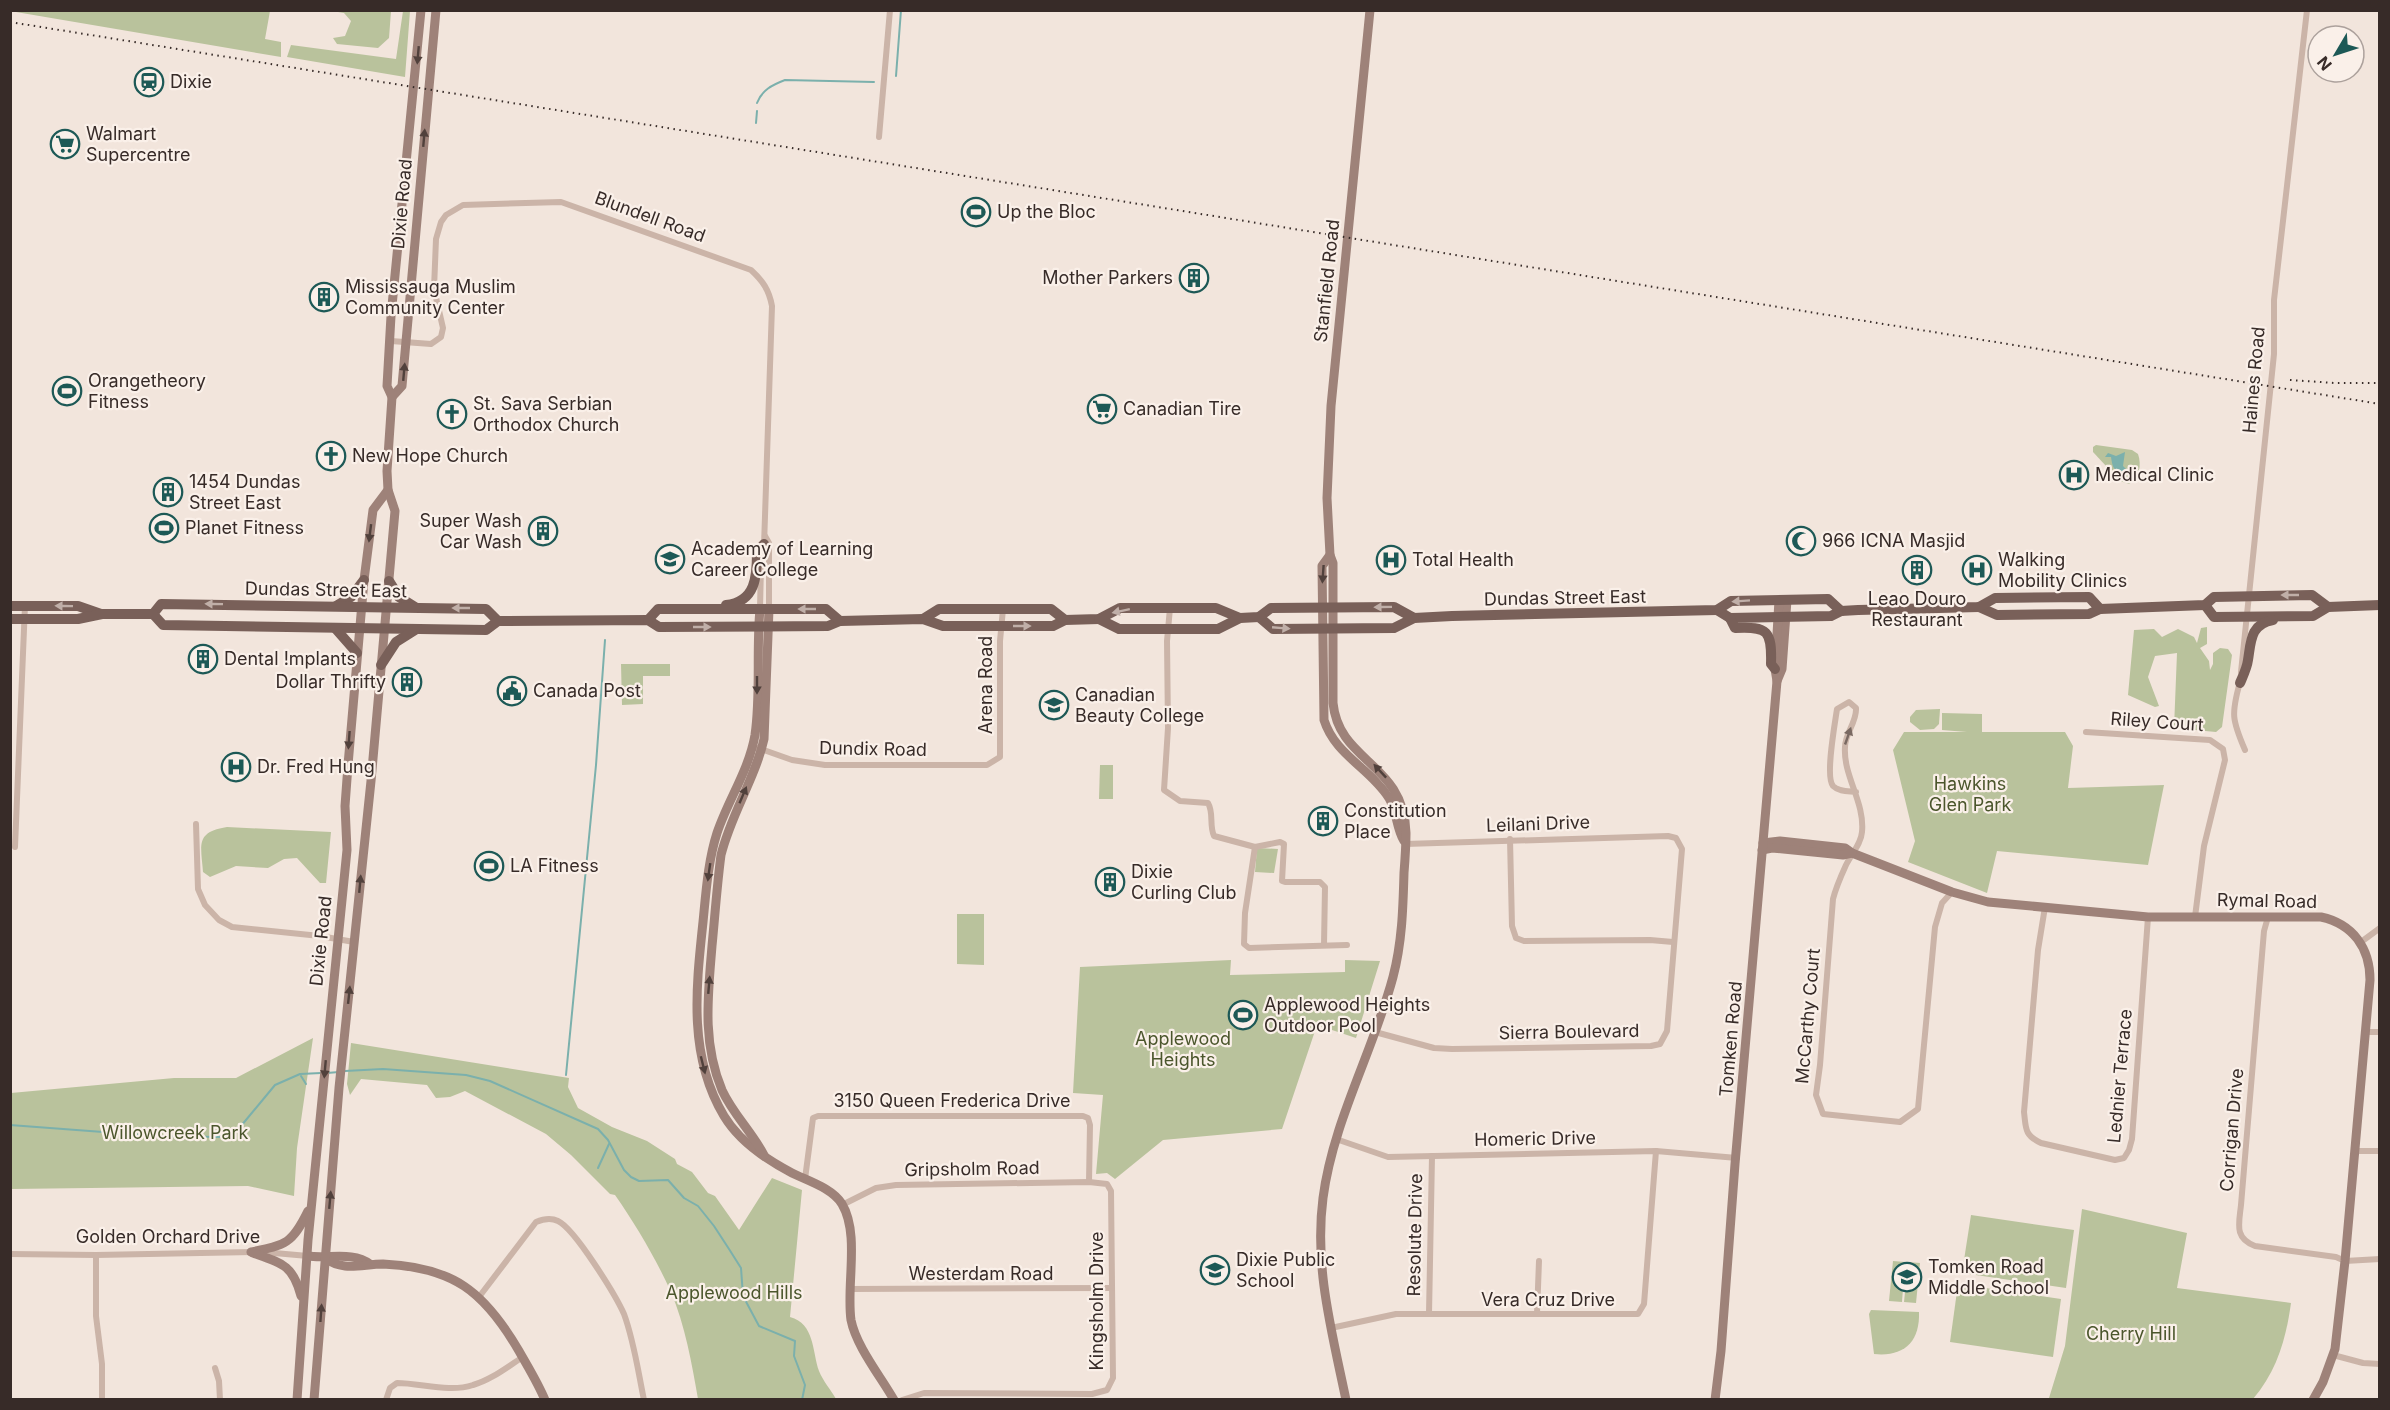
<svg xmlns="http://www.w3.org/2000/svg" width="2390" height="1410" viewBox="0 0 2390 1410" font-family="Inter,sans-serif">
  <rect width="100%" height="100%" fill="#f2e5dc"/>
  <g fill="#b9c29c">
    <path d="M10,11H270L265,39L281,42V57Z"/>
    <path d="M332,11H391L389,38L378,48L337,44L333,38L345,36L351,21L344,13Z"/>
    <path d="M403,11H410L405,77L287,57L291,45L396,59Z"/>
    <path d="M2096,445L2132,450L2138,454C2142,465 2139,479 2129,484L2120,481L2093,452V447Z"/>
    <path d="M2207,627V644L2200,648L2209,661L2210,670L2213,664V653L2220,648L2228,649L2232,655L2222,727L2216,732L2174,728L2177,653L2155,656L2148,677L2159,706L2155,707L2128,695L2134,630L2154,629L2162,637L2178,629L2194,637L2197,643L2201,628Z"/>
    <path d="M621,664H670V676H643V704L622,705Z"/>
    <path d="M1940,709L1939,724L1934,729L1920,730L1910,722V717L1916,710Z"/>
    <path d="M1942,713L1982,714V732H2065L2073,746L2068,788L2164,785L2148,865L1997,851L1987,893L1908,862L1915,841L1893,750L1904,732H1967L1942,730Z"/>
    <path d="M1100,765H1113V799H1099Z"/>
    <path d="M227,827L331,832L326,883H320L297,858L284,859L268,868L236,866L210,877L203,872C201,845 195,832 227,827Z"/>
    <path d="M1257,848L1278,849L1274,873L1255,872Z"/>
    <path d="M957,914H984V965L957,964Z"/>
    <path d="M1231,960L1230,975L1345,972V960L1380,961L1356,1038L1317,1025L1282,1129L1163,1140L1115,1179L1107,1173L1096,1174L1103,1095L1073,1093L1080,967Z"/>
    <path d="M313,1038L297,1148L294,1196L248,1186L11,1189V1093L174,1078H236Z"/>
    <path d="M351,1043L569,1078L568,1087L578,1108L612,1127L647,1141L675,1159L677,1164L692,1172L708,1193L715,1196L739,1230L772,1178L802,1190L790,1317C815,1324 812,1351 819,1371C823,1381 831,1390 836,1399H698C692,1364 685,1325 671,1292C656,1259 636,1225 615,1195L610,1194L571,1155L546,1134L465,1091L450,1097L436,1098L427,1085L361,1079L350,1095L347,1084Z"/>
    <path d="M2082,1209L2187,1233L2177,1288L2291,1303C2286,1339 2277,1371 2253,1399L2049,1398L2065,1346Z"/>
    <path d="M1971,1215L2074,1230L2066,1288L1962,1273Z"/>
    <path d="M1893,1261L1905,1262L1902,1302L1889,1301Z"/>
    <path d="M1908,1262L1920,1263L1916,1303L1904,1302Z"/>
    <path d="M1958,1284L2061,1299L2053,1357L1950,1342Z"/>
    <path d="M1871,1310L1919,1312C1920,1342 1904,1357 1874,1354L1869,1314Z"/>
  </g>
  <g fill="#7bb0ac">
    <path d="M2125,452L2123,466L2126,469H2134L2133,476L2128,472C2114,471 2113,470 2111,457H2105L2108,453L2116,456Z"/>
    <path d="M1236,1002H1250L1251,1029H1236Z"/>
  </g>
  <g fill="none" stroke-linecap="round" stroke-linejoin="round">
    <g stroke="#7bb0ac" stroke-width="2">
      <path d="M896,76L901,10"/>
      <path d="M757,103C762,90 772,85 785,80L874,82"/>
      <path d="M756,123L757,111"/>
      <path d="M345,1071L383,1069L466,1075L490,1081L598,1129L608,1140L624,1170L631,1177L639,1181L668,1180L684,1198L698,1206L714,1226L729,1249L741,1268L743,1296L759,1326L795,1341L794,1356L805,1385L802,1400"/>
      <path d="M327,1073L339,1072"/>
      <path d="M566,1075L596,765L605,640"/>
      <path d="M301,1076L306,1084"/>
      <path d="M10,1125L156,1136L219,1137L241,1126L275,1085L300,1074L321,1073"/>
      <path d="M598,1168L609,1144"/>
    </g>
    <g stroke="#cbb4a8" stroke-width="6">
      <path d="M879,137L890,10"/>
      <path d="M391,341L431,344L441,337L443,328L434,289L436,239L441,222L446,215L463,205L561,202L751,270C763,281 769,290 772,306L764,546"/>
      <path d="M765,536L769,543V609"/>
      <path d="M1170,608L1167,641L1168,728L1164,790L1180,801L1208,803C1214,813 1209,825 1214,836L1255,847L1280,842L1284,844L1282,881L1285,882H1320L1325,887L1324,945"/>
      <path d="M760,609L761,565"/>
      <path d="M2241,672L2274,354V300L2307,10"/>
      <path d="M2240,682C2231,714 2232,720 2245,750"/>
      <path d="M2086,732L2210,740L2223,749L2225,760L2204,846L2195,917"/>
      <path d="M758,748L792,760L825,765H987L1000,757V641L1003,609"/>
      <path d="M1856,792C1849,791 1839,792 1833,786C1825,777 1835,723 1837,709L1849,702L1856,708C1857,722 1845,733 1845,747C1843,776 1865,802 1862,832C1861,844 1852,853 1846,865C1841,876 1836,887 1833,899L1820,1065L1816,1095L1823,1114L1900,1122L1918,1109L1935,927L1942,903L1952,892"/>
      <path d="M196,824L198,889L205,905L219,920L232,927L320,936L354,942"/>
      <path d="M1510,839L1512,926L1516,938L1524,941L1650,940L1673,942"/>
      <path d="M15,847L25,605"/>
      <path d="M1255,847L1245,913L1244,944L1249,948L1347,945"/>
      <path d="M2045,907L2038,950L2024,1112C2026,1128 2024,1135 2041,1143L2115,1160L2124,1158L2129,1150L2132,1139L2148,917"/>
      <path d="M2268,917L2264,931L2241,1205C2239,1224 2234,1238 2255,1246L2336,1257L2345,1261L2380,1259"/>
      <path d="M2361,942L2380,928"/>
      <path d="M1375,1032L1434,1048L1452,1049L1651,1046L1660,1044L1667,1031L1682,849L1676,838L1668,836L1405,844"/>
      <path d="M2365,1032H2380"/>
      <path d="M1336,1139L1388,1157L1656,1151L1737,1158"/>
      <path d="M2355,1151H2380"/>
      <path d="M805,1179L813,1118L818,1116H1083L1088,1118L1090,1125L1089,1182"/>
      <path d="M842,1205L876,1188L896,1185L1089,1182L1107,1184L1111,1191L1113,1378L1107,1390L1092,1394L924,1393L902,1400"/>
      <path d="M263,1252L308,1256"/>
      <path d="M10,1254L96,1255L253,1252"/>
      <path d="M96,1255V1316L102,1364V1400"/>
      <path d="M850,1289L1112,1288"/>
      <path d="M479,1297L536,1222C543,1219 550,1217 558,1221C575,1229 616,1296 624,1314C634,1341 638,1371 644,1400"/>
      <path d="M1429,1314L1432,1156"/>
      <path d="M1537,1314L1539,1261"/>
      <path d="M1331,1328L1396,1314H1638L1644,1304L1656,1151"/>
      <path d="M2333,1355L2363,1363L2380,1364"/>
      <path d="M215,1368L219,1381L220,1400"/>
      <path d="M386,1400L390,1388L397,1383C421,1383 449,1393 473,1385C491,1380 507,1367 523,1357"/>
    </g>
    <g stroke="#9e8279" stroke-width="9">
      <path d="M392,397L402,386L436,10"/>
      <path d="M1330,555L1322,566L1324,720C1335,755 1370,768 1389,798C1397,811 1396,828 1404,841"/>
      <path d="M760,609C756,651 761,694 755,735C749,770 728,800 717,833C708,861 706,892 703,922C696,988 688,1056 724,1116C739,1141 767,1160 792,1173C808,1181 832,1188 842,1204C860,1234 846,1286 851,1320C856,1346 881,1377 894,1400"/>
      <path d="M1777,681L1782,669L1787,600"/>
      <path d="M1763,843L1780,841L1845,848L1852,853L1952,892L1988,902L2148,917H2321C2353,924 2370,948 2370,980L2345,1261L2335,1349L2323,1382L2313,1400"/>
      <path d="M1762,850L1772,848L1843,855L1852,853"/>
      <path d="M764,1155C752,1132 733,1114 722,1090C702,1042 708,996 712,946C715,915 717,885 721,855C731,814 755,779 764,739L769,609"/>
      <path d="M251,1252C286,1245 292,1244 308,1211"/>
      <path d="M253,1253C282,1263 293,1265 301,1296"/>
      <path d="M308,1256C328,1259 353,1251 370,1264"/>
      <path d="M325,1258C343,1272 362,1264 383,1264C453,1267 484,1291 519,1351C528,1367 538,1383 545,1400"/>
      <path d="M297,1400L308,1240L347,850L345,806L348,765L364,580L373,510L388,490"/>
      <path d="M314,1400L339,1088L371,781L395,511L388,490L387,471L392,397L387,386L391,316L421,10"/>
      <path d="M1346,1400C1332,1332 1314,1267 1323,1198C1333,1121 1373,1052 1393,977C1402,943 1403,909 1404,873C1405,860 1406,846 1406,833C1404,762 1339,763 1333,703V563L1330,555L1327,498L1331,406L1370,10"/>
      <path d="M1715,1400L1721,1351L1735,1164L1777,681L1775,669L1779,600"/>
    </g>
    <g stroke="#796059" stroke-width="10">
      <path d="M389,581L399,597L415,607"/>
      <path d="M726,605C756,602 757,576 757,552L764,544"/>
      <path d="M2205,605L2214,617L2313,616L2328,607L2380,605"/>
      <path d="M10,606H78L101,614"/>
      <path d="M336,606L351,597L364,580"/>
      <path d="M1979,607L1997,615L2089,614L2100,609L2205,605L2214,597L2312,595L2328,607"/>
      <path d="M1717,610L1730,618L1831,616L1841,611L1858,610L1979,607L1995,598L2089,597L2100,609"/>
      <path d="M153,614L161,604L486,609L498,621"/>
      <path d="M1259,617L1273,629L1394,628L1414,618L1452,616L1717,610L1731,601L1828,599L1841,611"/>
      <path d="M1730,618L1735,628C1768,626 1772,631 1771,664L1775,669"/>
      <path d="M10,619H78L102,614H153L163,625L486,630L498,621L648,620L659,627L828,626L840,621L923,619L943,626H1053L1065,620L1099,619L1120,608H1216L1240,618"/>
      <path d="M923,619L939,609H1051L1065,620"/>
      <path d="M1099,619L1119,629H1218L1240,618L1259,617L1271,608L1394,607L1414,618"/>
      <path d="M648,620L658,609H826L840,621"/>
      <path d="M335,628L357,653"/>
      <path d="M381,665L396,642L415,630"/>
      <path d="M2240,683C2243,676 2247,668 2248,660C2251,642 2250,624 2273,620"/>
    </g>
    <g stroke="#372b28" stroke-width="2" stroke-dasharray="1.5 4.5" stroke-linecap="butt">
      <path d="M10,22L2380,404"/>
      <path d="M2290,380L2335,383H2380"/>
    </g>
  </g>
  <defs><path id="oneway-solid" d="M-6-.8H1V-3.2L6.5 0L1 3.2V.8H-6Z" transform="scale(1.5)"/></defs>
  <g fill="#51413c">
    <use href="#oneway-solid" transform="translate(418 55) rotate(95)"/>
    <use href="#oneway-solid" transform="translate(424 138) rotate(-85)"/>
    <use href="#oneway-solid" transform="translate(404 372) rotate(-85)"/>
    <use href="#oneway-solid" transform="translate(370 533) rotate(97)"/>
    <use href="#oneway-solid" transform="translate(1323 574) rotate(94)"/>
    <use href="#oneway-solid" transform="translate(757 685) rotate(90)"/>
    <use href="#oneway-solid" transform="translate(349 740) rotate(94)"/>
    <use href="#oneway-solid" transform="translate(1380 771) rotate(-133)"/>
    <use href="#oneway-solid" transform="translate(743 795) rotate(-67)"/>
    <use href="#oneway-solid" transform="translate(709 872) rotate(98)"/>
    <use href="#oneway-solid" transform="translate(360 884) rotate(-85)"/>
    <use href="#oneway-solid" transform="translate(709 985) rotate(-85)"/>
    <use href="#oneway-solid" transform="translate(349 995) rotate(-84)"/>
    <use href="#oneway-solid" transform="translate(703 1065) rotate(76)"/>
    <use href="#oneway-solid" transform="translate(325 1069) rotate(95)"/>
    <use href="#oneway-solid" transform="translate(330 1200) rotate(-85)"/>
    <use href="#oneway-solid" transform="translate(321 1313) rotate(-86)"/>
  </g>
  <g fill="#c0afa8">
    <use href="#oneway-solid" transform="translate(2290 595) rotate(180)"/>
    <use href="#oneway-solid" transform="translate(1741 601) rotate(176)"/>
    <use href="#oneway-solid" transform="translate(214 604) rotate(-179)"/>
    <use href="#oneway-solid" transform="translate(64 606) rotate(-179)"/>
    <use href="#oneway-solid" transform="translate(1383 607) rotate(179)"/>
    <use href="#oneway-solid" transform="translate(461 608) rotate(-180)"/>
    <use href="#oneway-solid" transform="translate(807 609) rotate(-180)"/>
    <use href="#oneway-solid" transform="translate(1121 611) rotate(168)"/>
    <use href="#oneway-solid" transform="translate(1022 626)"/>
    <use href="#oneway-solid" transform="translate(702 627)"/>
    <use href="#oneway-solid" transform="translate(1281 628) rotate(5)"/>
  </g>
  <use fill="#7a6962" href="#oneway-solid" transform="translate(1848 736) rotate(-71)"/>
  <defs>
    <g id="station-ring" transform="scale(1.5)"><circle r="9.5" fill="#faf0e9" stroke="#1d5956" stroke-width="1.5"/><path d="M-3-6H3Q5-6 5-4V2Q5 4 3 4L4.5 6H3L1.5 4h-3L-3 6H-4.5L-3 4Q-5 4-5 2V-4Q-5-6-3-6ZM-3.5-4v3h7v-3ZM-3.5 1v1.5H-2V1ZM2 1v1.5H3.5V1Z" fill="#1d5956"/></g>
    <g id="supermarket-ring" transform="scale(1.5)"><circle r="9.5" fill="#faf0e9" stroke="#1d5956" stroke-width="1.5"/><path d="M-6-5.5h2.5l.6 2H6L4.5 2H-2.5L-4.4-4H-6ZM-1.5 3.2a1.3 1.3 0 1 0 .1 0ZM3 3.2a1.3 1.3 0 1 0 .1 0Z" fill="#1d5956"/></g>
    <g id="stadium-ring" transform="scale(1.5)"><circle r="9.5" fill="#faf0e9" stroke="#1d5956" stroke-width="1.5"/><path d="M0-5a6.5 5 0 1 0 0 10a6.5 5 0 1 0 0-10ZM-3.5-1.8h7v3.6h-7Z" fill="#1d5956"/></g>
    <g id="building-ring" transform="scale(1.5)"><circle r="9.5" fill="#faf0e9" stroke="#1d5956" stroke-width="1.5"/><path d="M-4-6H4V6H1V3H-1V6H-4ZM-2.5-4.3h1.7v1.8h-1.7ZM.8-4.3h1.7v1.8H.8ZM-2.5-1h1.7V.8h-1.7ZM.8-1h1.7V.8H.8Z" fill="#1d5956"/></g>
    <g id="church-ring" transform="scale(1.5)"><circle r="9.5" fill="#faf0e9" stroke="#1d5956" stroke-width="1.5"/><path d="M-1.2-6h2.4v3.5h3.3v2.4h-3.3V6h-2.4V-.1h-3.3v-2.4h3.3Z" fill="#1d5956"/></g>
    <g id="hospital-ring" transform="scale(1.5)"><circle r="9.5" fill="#faf0e9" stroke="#1d5956" stroke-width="1.5"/><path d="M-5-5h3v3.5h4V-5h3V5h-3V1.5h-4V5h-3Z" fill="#1d5956"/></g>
    <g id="mosque-ring" transform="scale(1.5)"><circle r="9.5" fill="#faf0e9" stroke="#1d5956" stroke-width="1.5"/><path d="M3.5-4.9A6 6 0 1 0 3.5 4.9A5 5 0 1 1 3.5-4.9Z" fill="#1d5956"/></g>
    <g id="university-ring" transform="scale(1.5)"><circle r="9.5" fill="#faf0e9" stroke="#1d5956" stroke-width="1.5"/><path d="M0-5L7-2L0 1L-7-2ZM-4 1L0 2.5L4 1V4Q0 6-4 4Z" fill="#1d5956"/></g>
    <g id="civic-ring" transform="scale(1.5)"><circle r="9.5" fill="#faf0e9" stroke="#1d5956" stroke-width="1.5"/><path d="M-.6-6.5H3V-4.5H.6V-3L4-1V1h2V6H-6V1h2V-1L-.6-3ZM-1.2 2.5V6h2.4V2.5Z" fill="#1d5956"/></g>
    <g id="school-ring" transform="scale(1.5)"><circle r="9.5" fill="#faf0e9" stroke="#1d5956" stroke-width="1.5"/><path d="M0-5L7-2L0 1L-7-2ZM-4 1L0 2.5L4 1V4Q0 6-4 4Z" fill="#1d5956"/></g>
  </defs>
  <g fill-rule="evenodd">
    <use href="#station-ring" x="149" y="82"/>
    <use href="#supermarket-ring" x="65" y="144"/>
    <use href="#stadium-ring" x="976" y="212"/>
    <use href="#building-ring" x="1194" y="278"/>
    <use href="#building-ring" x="324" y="297"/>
    <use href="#stadium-ring" x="67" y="391"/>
    <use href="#supermarket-ring" x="1102" y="409"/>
    <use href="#church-ring" x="452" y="414"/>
    <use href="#church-ring" x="331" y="456"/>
    <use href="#hospital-ring" x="2074" y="475"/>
    <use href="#building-ring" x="168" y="492"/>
    <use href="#stadium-ring" x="164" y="528"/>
    <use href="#building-ring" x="543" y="531"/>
    <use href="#mosque-ring" x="1801" y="541"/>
    <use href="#university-ring" x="670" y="559"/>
    <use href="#hospital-ring" x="1391" y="560"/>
    <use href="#building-ring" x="1917" y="570"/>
    <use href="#hospital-ring" x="1977" y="570"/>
    <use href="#building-ring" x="203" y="659"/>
    <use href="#building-ring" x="407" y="682"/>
    <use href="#civic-ring" x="512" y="691"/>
    <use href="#university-ring" x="1054" y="705"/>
    <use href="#hospital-ring" x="236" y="767"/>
    <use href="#building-ring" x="1323" y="821"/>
    <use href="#stadium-ring" x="489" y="866"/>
    <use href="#building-ring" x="1110" y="882"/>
    <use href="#stadium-ring" x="1243" y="1015"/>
    <use href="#school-ring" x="1215" y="1270"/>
    <use href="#school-ring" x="1907" y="1277"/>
  </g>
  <g text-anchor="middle" stroke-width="4.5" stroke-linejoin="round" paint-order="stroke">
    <g font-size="18" fill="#372b28" stroke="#faf0e9" text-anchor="start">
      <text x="170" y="88">Dixie</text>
      <text x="86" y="140">Walmart<tspan x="86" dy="21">Supercentre</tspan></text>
      <text x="997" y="218">Up the Bloc</text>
      <text x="1173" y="284" text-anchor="end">Mother Parkers</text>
      <text x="345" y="293">Mississauga Muslim<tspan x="345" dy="21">Community Center</tspan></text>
      <text x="88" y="387">Orangetheory<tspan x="88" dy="21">Fitness</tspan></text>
      <text x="473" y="410">St. Sava Serbian<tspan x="473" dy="21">Orthodox Church</tspan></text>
      <text x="1123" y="415">Canadian Tire</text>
      <text x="352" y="462">New Hope Church</text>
      <text x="2095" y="481">Medical Clinic</text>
      <text x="189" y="488">1454 Dundas<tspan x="189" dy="21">Street East</tspan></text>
      <text x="522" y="527" text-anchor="end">Super Wash<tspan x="522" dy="21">Car Wash</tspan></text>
      <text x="185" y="534">Planet Fitness</text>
      <text x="1822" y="547">966 ICNA Masjid</text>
      <text x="691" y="555">Academy of Learning<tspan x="691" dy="21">Career College</tspan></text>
      <text x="1412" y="566">Total Health</text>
      <text x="1998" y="566">Walking<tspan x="1998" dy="21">Mobility Clinics</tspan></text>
      <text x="1917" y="605" text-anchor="middle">Leao Douro<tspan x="1917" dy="21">Restaurant</tspan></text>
      <text x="224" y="665">Dental !mplants</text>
      <text x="386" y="688" text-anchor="end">Dollar Thrifty</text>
      <text x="533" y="697">Canada Post</text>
      <text x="1075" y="701">Canadian<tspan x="1075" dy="21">Beauty College</tspan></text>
      <text x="257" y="773">Dr. Fred Hung</text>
      <text x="1344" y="817">Constitution<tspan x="1344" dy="21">Place</tspan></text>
      <text x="510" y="872">LA Fitness</text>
      <text x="1131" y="878">Dixie<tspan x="1131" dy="21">Curling Club</tspan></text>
      <text x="1264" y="1011">Applewood Heights<tspan x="1264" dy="21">Outdoor Pool</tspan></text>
      <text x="1236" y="1266">Dixie Public<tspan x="1236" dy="21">School</tspan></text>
      <text x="1928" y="1273">Tomken Road<tspan x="1928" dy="21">Middle School</tspan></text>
    </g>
    <g font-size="18" fill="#372b28" stroke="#faf0e9">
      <text transform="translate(402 204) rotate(-85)" y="6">Dixie Road</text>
      <text transform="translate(650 217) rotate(20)" y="6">Blundell Road</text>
      <text transform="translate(1327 281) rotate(-84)" y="6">Stanfield Road</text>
      <text transform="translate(2254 380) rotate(-85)" y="6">Haines Road</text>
      <text transform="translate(326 590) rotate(1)" y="6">Dundas Street East</text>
      <text transform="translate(1565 598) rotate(-1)" y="6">Dundas Street East</text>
      <text transform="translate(986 685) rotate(-90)" y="6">Arena Road</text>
      <text transform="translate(2157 722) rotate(4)" y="6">Riley Court</text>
      <text transform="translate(873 749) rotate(1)" y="6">Dundix Road</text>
      <text transform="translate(1538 824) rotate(-2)" y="6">Leilani Drive</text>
      <text transform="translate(2267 901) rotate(1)" y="6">Rymal Road</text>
      <text transform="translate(321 941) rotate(-84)" y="6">Dixie Road</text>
      <text transform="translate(1808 1016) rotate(-85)" y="6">McCarthy Court</text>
      <text transform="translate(1569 1032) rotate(-1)" y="6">Sierra Boulevard</text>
      <text transform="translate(1731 1039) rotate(-85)" y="6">Tomken Road</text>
      <text transform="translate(2120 1076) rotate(-85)" y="6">Lednier Terrace</text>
      <text x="952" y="1107">3150 Queen Frederica Drive</text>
      <text transform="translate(2232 1130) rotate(-85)" y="6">Corrigan Drive</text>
      <text transform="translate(1535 1139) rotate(-1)" y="6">Homeric Drive</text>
      <text transform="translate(972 1169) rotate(-1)" y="6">Gripsholm Road</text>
      <text transform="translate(1415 1235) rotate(-89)" y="6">Resolute Drive</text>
      <text x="168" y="1243">Golden Orchard Drive</text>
      <text x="981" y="1280">Westerdam Road</text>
      <text x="1548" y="1306">Vera Cruz Drive</text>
      <text transform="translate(1097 1301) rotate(-90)" y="6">Kingsholm Drive</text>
    </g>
    <g font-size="18" fill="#4b562c" stroke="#faf0e9">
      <text x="1970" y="790">Hawkins<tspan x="1970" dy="21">Glen Park</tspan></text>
      <text x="1183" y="1045">Applewood<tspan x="1183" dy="21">Heights</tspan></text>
      <text x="175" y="1139">Willowcreek Park</text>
      <text x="734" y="1299">Applewood Hills</text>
      <text x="2131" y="1340">Cherry Hill</text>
    </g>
  </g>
  <rect width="2390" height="1410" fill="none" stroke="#372b28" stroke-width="24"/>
  <g transform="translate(2336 54) rotate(231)"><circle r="28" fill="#faf0e9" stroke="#aca19c" stroke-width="1.5"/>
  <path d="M0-4.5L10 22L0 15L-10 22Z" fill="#1d5956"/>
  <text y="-9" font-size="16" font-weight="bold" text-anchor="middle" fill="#372b28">N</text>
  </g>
</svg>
